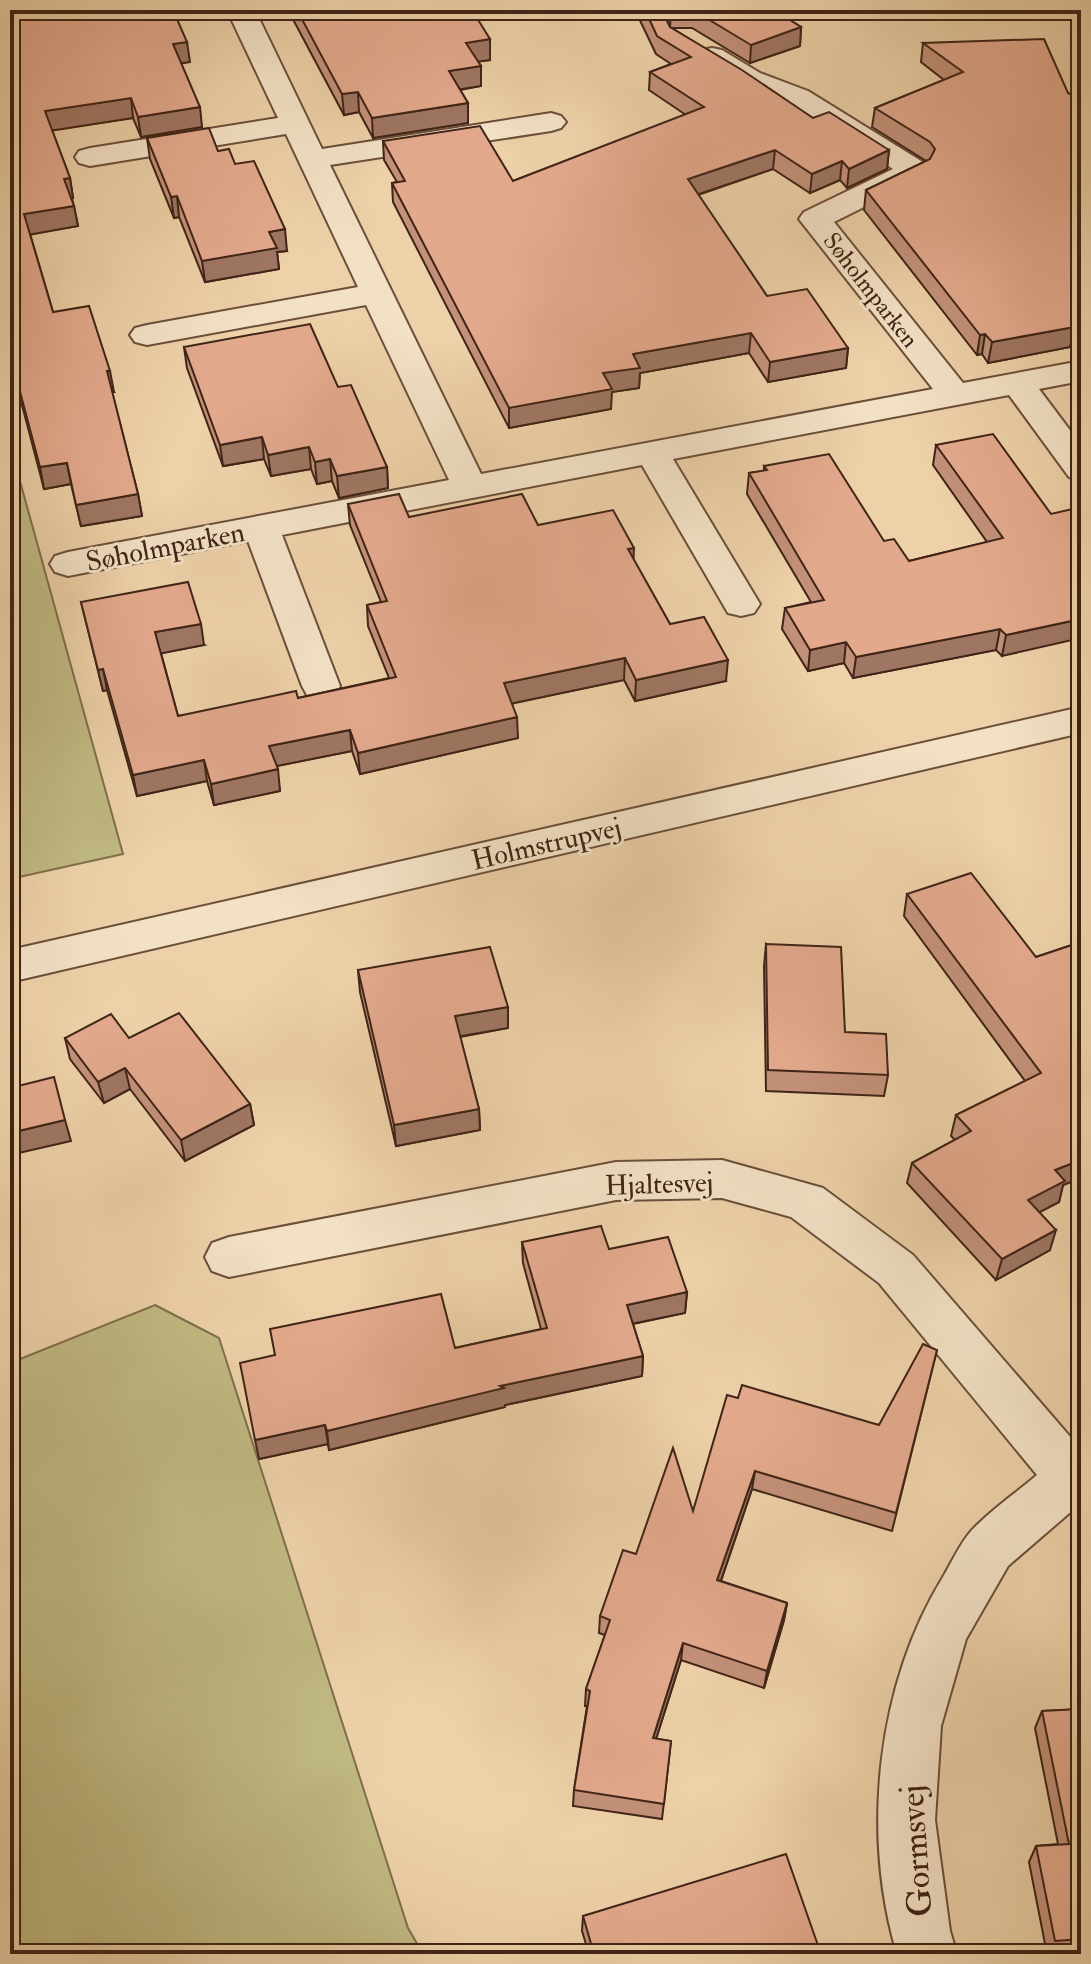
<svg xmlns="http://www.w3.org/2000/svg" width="1091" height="1964" viewBox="0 0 1091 1964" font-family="'IM FELL Double Pica',serif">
  <rect width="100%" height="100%" fill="#edd1a8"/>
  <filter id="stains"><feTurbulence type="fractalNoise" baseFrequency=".0025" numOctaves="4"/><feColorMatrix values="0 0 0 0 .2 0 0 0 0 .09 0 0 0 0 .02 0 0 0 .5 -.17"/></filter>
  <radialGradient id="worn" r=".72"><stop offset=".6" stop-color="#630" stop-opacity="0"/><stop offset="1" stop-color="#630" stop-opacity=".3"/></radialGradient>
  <g fill="#c0b982" stroke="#806e4c" stroke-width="2">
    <path d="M10,445L123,854L10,879Z"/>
    <path d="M155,1305L219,1338L408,1928L423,1954H10V1363Z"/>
  </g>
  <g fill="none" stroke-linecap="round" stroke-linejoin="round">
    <g stroke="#6b4f3b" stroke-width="4">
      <g id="minor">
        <path d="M227,10H255L322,149L551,113L561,116L566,122L561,128L551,131L330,165L481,474L933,389L799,219L804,212L893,169L788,103L740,85L702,62L698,56L702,50L712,48L722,50L760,73L808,91L926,164L930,170L926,176L834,222L963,383L1081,361V381L1039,389L1081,445V480L1069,477L1009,395L673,459L760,604L754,613L741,616L728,613L642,465L282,535L340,686L335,695L321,699L307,695L302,686L248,541L68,576L55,572L50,564L55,556L68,552L449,480L366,305L147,345L135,342L130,335L135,328L147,325L358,287L286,134L90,166L79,163L75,157L79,151L90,148L278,118Z"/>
        <path d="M722,1160L823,1188L913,1255L1079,1447H1081V1503L1008,1566L966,1639L941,1726L935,1820L950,1931L957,1954H897C861,1832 877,1685 943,1577C952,1562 960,1543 972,1530C991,1510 1016,1493 1037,1475L879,1283L791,1217L722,1198L616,1200L229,1277L212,1271L205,1257L212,1243L229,1237L616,1162Z"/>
      </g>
    </g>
    <g stroke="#6b4f3b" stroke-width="4">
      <path id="tertiary" d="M1081,707V733L10,982V950Z"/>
    </g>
    <use href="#minor" fill="#f3e1c6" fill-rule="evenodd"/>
    <use href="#tertiary" fill="#f3e1c6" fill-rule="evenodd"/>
  </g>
  <g fill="#c39179" stroke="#402417" stroke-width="2">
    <path d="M10,10L190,62L181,63L202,127L141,137L133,118L52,130L70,178L73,198H72L78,226L30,234L53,312L114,392H112L138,494L142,516L81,526L71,484L44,489L10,359Z"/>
    <path d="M288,10H472L490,60L478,61L481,66V86L460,90L468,103V123L373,138L359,112L344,115Z"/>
    <path d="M635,10H774L801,27L800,46L750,63L692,28H672L813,118L889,150L887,169L847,188L840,180L810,193L773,169L698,195L767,296L848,348L846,368L768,382L749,353L640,373L639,388L611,392V409L509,428L393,202L392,183L397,182L384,160L383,141L513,181L686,115L649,90L650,72L671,64L656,54Z"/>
    <path d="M923,43L1068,93L1081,100V357L1070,347L988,363L982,354L977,355L864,210L866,190L926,161L872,127L875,108L944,80L921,62Z"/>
    <path d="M147,138L218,151L235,164L287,251L277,252L279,269L205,282L179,217L174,218L150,159Z"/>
    <path d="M184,347L338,387L387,467L388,488L339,498L332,481L317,484L311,469L271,476L264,459L223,466L187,368Z"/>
    <path d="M936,445L1051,514L1002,656L996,650L853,678L844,663L808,671L782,629L785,608L811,602L747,494L749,473L764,471V466L884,541L909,561L987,542L933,465Z"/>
    <path d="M348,504L409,517L538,525L633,559L670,624L726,681L635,701L624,680L512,703L518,738L360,774L352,751L276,766L280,791L214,805L207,781L137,796L107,690L103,691L81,602L204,645L161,653L178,716L298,698L389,678L368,626L367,605L381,602L350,525Z"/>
    <path d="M907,894L1036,957L1081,942V1178L1063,1185L1059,1202L1039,1212L1050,1250L996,1280L907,1183L912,1163L955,1140L951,1136L956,1115L1025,1081L904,916Z"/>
    <path d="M766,944L845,1032L888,1075L884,1096L766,1091L764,966Z"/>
    <path d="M358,970L508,1007V1028L460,1037L479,1109L480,1130L396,1146L360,992Z"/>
    <path d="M65,1038H129L250,1104L254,1125L185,1161L130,1089L104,1103L70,1059Z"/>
    <path d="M522,1242L609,1249L687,1292L685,1313L633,1324L643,1356L642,1376L505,1405V1407L329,1450L328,1444L259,1459L455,1348L541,1329L523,1263Z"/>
    <path d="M937,1350L892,1531L752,1489L721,1581L787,1603L784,1620L764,1688L681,1660L656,1739L671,1741L662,1819L573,1806L574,1790L587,1706H585L586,1689L605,1635L599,1633L600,1616L636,1554L693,1511L738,1398L879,1425Z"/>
    <path d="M1081,1709V1954H1047L1029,1862L1036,1846L1058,1844L1035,1728L1042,1711Z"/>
    <path d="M583,1916L821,1954H589L582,1931Z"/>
  </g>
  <g fill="#9f7663" stroke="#402417" stroke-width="2">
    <path d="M671,10L670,28L665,17Z"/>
    <path d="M801,27L800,46L750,63L751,45Z"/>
    <path d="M490,39V60L467,63L466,43Z"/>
    <path d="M187,42L190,62L176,64L173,44Z"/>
    <path d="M481,66V86L450,91L449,71Z"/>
    <path d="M358,92L359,112L344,115L342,94Z"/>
    <path d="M131,98L133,118L49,131L45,111Z"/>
    <path d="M468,103V123L373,138L372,118Z"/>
    <path d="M200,107L202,127L141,137L138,117Z"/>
    <path d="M775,150L773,169L687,198L688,179Z"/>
    <path d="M889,150L887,169L847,188L849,169Z"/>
    <path d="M842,161L840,180L810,193L812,174Z"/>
    <path d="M70,178L73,198L68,199L64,179Z"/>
    <path d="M177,196L179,217L174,218L171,197Z"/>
    <path d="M74,206L78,226L28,235L24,214Z"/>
    <path d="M285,229L287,251L277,252L279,269L205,282L202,261L269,232Z"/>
    <path d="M1074,327L1070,347L988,363L992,342Z"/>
    <path d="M751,333L749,353L640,373L639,388L612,392L611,409L509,428V408L603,373L633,354Z"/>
    <path d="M985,334L982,354L977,355L980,335Z"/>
    <path d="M848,348L846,368L768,382L770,362Z"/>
    <path d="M107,371H110L114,392H110Z"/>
    <path d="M262,437L264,459L223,466L220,445Z"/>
    <path d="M309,447L311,469L271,476L268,455Z"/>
    <path d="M330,459L332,481L317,484L315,462Z"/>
    <path d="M67,463L71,484L44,489L40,467Z"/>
    <path d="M387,467L388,488L339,498L337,476Z"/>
    <path d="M138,494L142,516L81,526L76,505Z"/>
    <path d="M634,548L633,570L628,549Z"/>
    <path d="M1081,619V638L1002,656L1006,635Z"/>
    <path d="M201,624L204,645L158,654L155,632Z"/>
    <path d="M1000,629L996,650L853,678L856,657Z"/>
    <path d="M846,642L844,663L808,671L810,650Z"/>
    <path d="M625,658L624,680L505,705L504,683Z"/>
    <path d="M728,660L726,681L635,701L636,680Z"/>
    <path d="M103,669L107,690L103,691L98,670Z"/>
    <path d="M517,717L518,738L360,774L358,753Z"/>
    <path d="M350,730L352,751L272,767L269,746Z"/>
    <path d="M204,760L207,781L137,796L133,775Z"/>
    <path d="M278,769L280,791L214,805L211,784Z"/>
    <path d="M508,1007V1028L456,1037L455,1016Z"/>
    <path d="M125,1068L130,1089L104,1103L98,1082Z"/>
    <path d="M250,1104L254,1125L185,1161L181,1140Z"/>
    <path d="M479,1109L480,1130L396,1146L394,1125Z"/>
    <path d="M65,1120L71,1141L10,1155V1133Z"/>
    <path d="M1081,1160V1178L1063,1185L1059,1202L1023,1221L1028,1200L1055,1170Z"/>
    <path d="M1056,1230L1050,1250L996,1280L1002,1259Z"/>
    <path d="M687,1292L685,1313L626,1325L627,1305Z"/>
    <path d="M643,1356L642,1376L505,1405V1407L329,1450L327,1431L500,1386Z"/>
    <path d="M325,1425L328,1444L259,1459L255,1440Z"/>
    <path d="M755,1471L752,1489L715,1598L717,1580Z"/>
    <path d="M787,1603L784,1620L764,1688L767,1671Z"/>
    <path d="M683,1643L681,1660L651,1755L653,1738Z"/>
  </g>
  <g fill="#e3a98d" stroke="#402417" stroke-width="2">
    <path d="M10,10H173L187,42L173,44L200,107L138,117L131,98L45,111L70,178L64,179L74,206L24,214L53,312L89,306L110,371H107L138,494L76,505L67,463L40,467L10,354Z"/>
    <path d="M297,10H472L490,39L466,43L481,66L449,71L468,103L372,118L358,92L342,94Z"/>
    <path d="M645,10H671L665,17L670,27L742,70L813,118L829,112L889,150L849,169L842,161L812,174L775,150L688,179L767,296L807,289L848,348L770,362L751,333L633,354L640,368L603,373L612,389L509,408L392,183L405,181L383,141L480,126L513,181L704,107L650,72L691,57L657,36Z"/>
    <path d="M693,10H774L801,27L751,45Z"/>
    <path d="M1044,39L1068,93L1081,100V333L1074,327L992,342L985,334L980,335L866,190L930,159L935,149L930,142L875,108L963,72L923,43Z"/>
    <path d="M209,128L218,151L229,149L235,164L254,161L285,229L269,232L277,248L202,261L177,196L171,197L147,138Z"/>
    <path d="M310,324L338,387L351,385L387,467L337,476L330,459L315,462L309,447L268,455L262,437L220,445L184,347Z"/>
    <path d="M993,434L1051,514L1077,508L1081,513V619L1006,635L1000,629L856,657L846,642L810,650L785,608L824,600L749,473L767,470L764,466L829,454L884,541L894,539L909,561L1003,538L936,445Z"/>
    <path d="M399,494L409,517L522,494L538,525L613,510L634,548L628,549L670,624L704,617L728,660L636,680L625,658L504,683L517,717L358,753L350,730L269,746L278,769L211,784L204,760L133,775L103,669L98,670L81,602L188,582L201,624L155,632L178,716L296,691L298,698L396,677L367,605L387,601L348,504Z"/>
    <path d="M971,873L1036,957L1081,942V1160L1055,1170L1065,1181L1028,1200L1056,1230L1002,1259L912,1163L971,1131L956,1115L1041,1073L907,894Z"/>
    <path d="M766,944L841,947L845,1032L886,1034L888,1075L768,1070Z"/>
    <path d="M490,947L508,1007L455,1016L479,1109L394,1125L358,970Z"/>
    <path d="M179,1013L250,1104L181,1140L125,1068L98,1082L65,1038L111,1014L129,1038Z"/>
    <path d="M54,1077L65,1120L10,1133V1088Z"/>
    <path d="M601,1226L609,1249L668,1237L687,1292L627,1305L643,1356L500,1386L504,1388L327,1431L325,1425L255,1440L240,1363L275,1355L270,1329L441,1294L455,1348L547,1328L522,1242Z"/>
    <path d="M923,1344L937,1350L896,1513L755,1471L717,1580L787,1603L767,1671L683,1643L653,1738L671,1741L664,1804L574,1790L590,1691L586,1689L610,1620L600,1616L623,1550L636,1554L673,1448L693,1511L727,1395L738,1398L742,1385L879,1425Z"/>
    <path d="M1081,1709V1939L1055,1941L1036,1846L1069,1844L1042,1711Z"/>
    <path d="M786,1854L821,1954H594L583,1916Z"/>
  </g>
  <g text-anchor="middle" stroke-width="6" stroke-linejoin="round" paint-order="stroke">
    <g font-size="24" fill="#402417" stroke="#f3e1c6">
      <text transform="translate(871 290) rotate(52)" y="8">Søholmparken</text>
    </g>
    <g font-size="28" fill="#402417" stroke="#f3e1c6">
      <text transform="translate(165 546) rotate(-11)" y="10">Søholmparken</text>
      <text transform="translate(546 843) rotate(-13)" y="10">Holmstrupvej</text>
      <text transform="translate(659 1183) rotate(-2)" y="10">Hjaltesvej</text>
    </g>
    <g font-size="34" fill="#402417" stroke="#f3e1c6">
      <text transform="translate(915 1851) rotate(-94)" y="12">Gormsvej</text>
    </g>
  </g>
  <rect width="1091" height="1964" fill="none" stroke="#edd1a8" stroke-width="40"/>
  <rect x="12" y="12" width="1067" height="1940" fill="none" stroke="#402417" stroke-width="4"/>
  <rect x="20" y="20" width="1051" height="1924" fill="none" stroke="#402417" stroke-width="2"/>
  <rect width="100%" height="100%" filter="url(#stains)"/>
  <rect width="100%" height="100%" fill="url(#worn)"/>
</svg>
